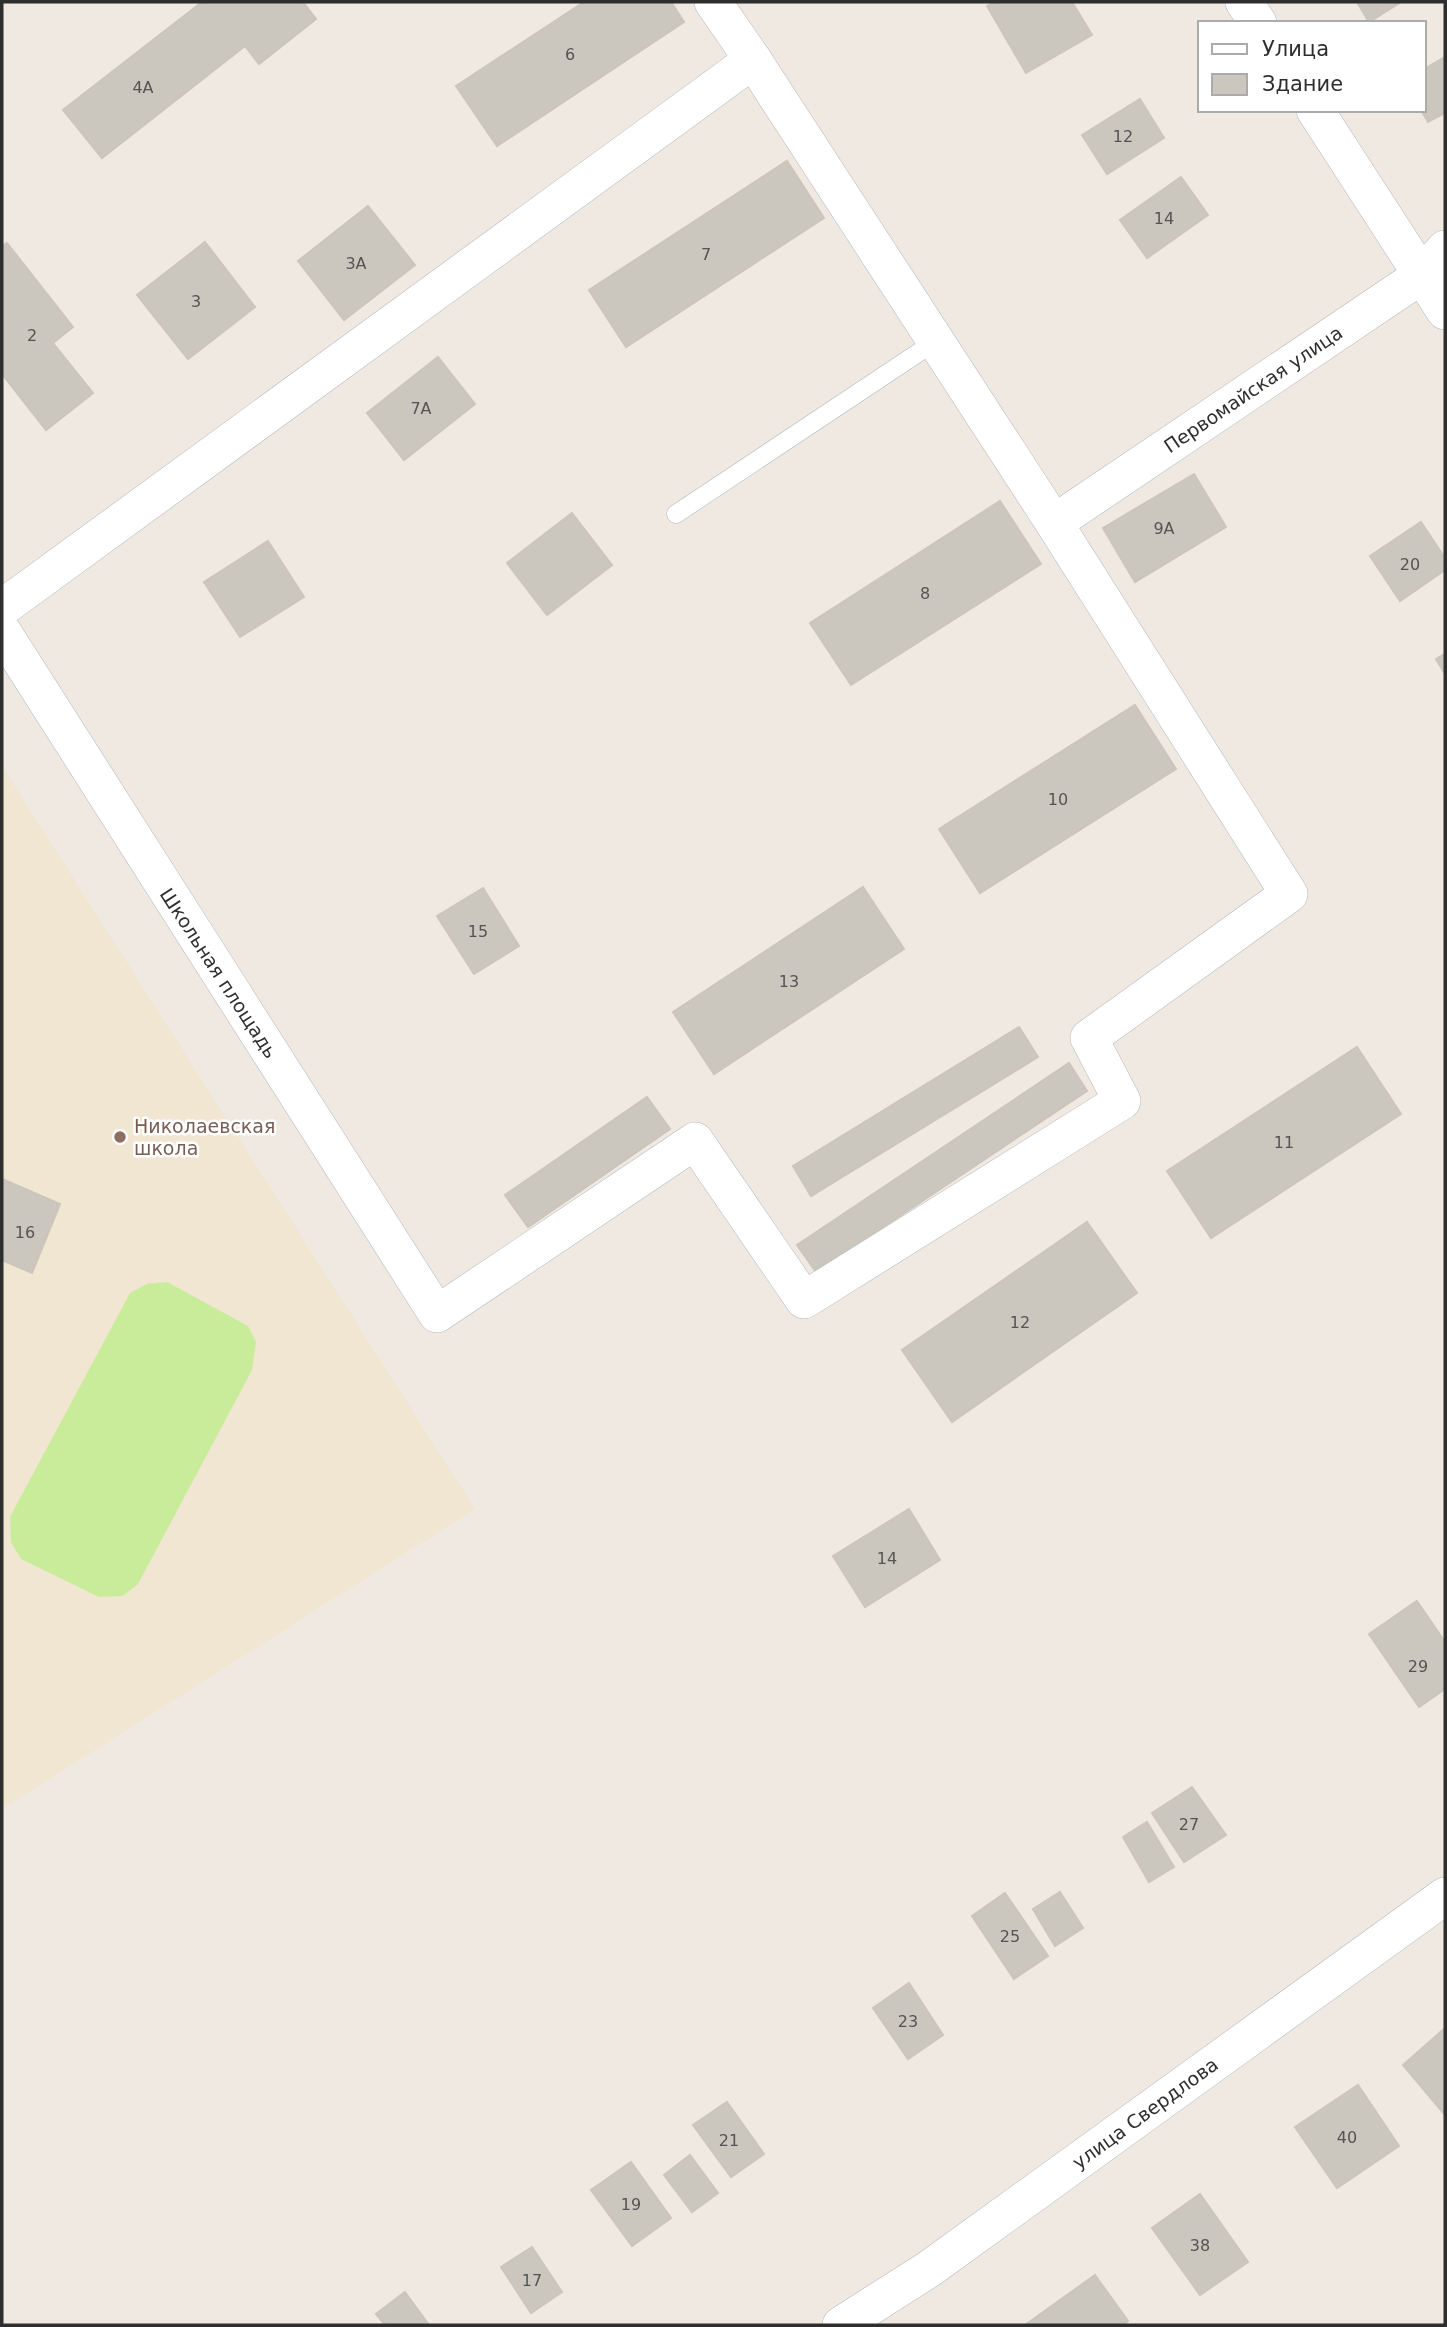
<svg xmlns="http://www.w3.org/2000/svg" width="1447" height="2327" viewBox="0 0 1447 2327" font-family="'DejaVu Sans',sans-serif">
  <rect width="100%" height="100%" fill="#efe9e1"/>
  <path fill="#f0e6d1" d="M2,766L475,1509L2,1809Z"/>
  <path fill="#c9ec9a" d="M167,1282L248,1326L256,1342L252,1370L138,1584L123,1596L99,1597L21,1559L11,1542L10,1517L130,1293L147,1284Z"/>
  <g fill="#cbc7bf" stroke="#cbc5ba" stroke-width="2">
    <path d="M202,2H303L316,19L259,64L245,46L102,158L63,110Z"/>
    <path d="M584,2H671L684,22L497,146L456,86Z"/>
    <path d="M995,2H1072L1092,35L1026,73L987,6Z"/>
    <path d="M1357,2H1401L1369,22Z"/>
    <path d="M1445,57V113L1428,122L1421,110H1424V69Z"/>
    <path d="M1140,99L1164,138L1107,174L1082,135Z"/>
    <path d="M787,161L824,218L626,347L589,290Z"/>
    <path d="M1181,177L1208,215L1147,258L1120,220Z"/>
    <path d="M368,206L415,265L344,320L298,261Z"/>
    <path d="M205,242L255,307L188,359L137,295Z"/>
    <path d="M7,243L73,327L53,343L93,393L46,430L2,374V246Z"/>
    <path d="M438,357L475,404L404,460L367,413Z"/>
    <path d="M1194,474L1226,527L1135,582L1103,528Z"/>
    <path d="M1000,501L1041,564L851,685L810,623Z"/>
    <path d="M572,513L612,565L547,615L507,563Z"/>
    <path d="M1421,522L1445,558V570L1400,601L1370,556Z"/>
    <path d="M268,541L304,597L240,637L204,582Z"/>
    <path d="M1445,654V674L1436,659Z"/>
    <path d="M1135,705L1176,769L980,893L939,829Z"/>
    <path d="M863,887L904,949L714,1074L673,1012Z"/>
    <path d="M483,888L519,946L474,974L437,916Z"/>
    <path d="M1019,1027L1038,1057L811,1196L793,1166Z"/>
    <path d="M1357,1047L1401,1114L1211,1238L1167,1171Z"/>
    <path d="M1069,1063L1087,1091L816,1272L797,1245Z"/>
    <path d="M647,1097L670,1129L528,1227L505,1195Z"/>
    <path d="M2,1179L60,1204L32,1273L2,1260Z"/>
    <path d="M1087,1222L1137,1293L952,1422L902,1350Z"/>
    <path d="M909,1509L940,1560L865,1607L833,1556Z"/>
    <path d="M1417,1601L1445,1642V1689L1419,1707L1369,1634Z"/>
    <path d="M1192,1787L1226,1835L1184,1862L1152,1813Z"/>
    <path d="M1147,1822L1174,1867L1149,1882L1123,1837Z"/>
    <path d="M1060,1892L1083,1928L1055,1946L1033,1909Z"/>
    <path d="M1005,1893L1048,1956L1014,1979L972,1916Z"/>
    <path d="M909,1983L943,2035L908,2059L873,2008Z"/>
    <path d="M1445,2028V2115L1403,2065Z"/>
    <path d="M1358,2085L1399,2146L1337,2188L1295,2127Z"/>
    <path d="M727,2102L764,2154L731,2177L693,2125Z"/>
    <path d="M690,2155L718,2193L692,2212L664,2175Z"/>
    <path d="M631,2162L671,2218L632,2246L591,2190Z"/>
    <path d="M1200,2194L1248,2262L1200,2295L1152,2228Z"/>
    <path d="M532,2247L562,2292L531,2313L501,2267Z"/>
    <path d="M1095,2275L1128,2321L1123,2325H1025Z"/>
    <path d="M405,2292L429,2325H385L376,2314Z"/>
  </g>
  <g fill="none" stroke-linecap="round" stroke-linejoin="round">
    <g stroke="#b4b7c1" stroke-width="19">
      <path id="service" d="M676,514L936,341"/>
    </g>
    <g stroke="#b4b7c1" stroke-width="38">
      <g id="minor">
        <path d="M1244,2L1258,23"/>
        <path d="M1315,110L1445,311"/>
        <path d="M1054,523L1422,275L1445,249"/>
        <path d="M2,608L753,60"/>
        <path d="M2,631L437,1314L695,1141L804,1300L1122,1101L1089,1038L1289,894L1054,523L753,60L713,2"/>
        <path d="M841,2325L929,2269L1445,1896"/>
      </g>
    </g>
    <use href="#service" stroke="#fff" stroke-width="18"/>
    <use href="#minor" stroke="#fff" stroke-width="37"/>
  </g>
  <circle fill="#8d6e63" stroke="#fff" stroke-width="2.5" cx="120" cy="1137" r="7"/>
  <g text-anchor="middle" stroke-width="5" stroke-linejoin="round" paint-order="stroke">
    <g font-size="16" fill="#555452">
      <text x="570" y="60">6</text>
      <text x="143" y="93">4А</text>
      <text x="1123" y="142">12</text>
      <text x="1164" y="224">14</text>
      <text x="706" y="260">7</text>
      <text x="356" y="269">3А</text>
      <text x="196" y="307">3</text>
      <text x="32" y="341">2</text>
      <text x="421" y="414">7А</text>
      <text x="1164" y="534">9А</text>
      <text x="1410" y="570">20</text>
      <text x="925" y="599">8</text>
      <text x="1058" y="805">10</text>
      <text x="478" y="937">15</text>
      <text x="789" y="987">13</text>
      <text x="1284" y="1148">11</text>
      <text x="25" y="1238">16</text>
      <text x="1020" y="1328">12</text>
      <text x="887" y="1564">14</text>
      <text x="1418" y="1672">29</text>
      <text x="1189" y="1830">27</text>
      <text x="1010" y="1942">25</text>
      <text x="908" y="2027">23</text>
      <text x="1347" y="2143">40</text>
      <text x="729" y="2146">21</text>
      <text x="631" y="2210">19</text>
      <text x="1200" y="2251">38</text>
      <text x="532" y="2286">17</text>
    </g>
    <g font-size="19" fill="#2e2e2e" stroke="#fff">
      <text transform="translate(1253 389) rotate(-34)" y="7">Первомайская улица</text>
      <text transform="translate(219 973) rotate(57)" y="7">Школьная площадь</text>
      <text transform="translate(1145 2113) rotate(-36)" y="7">улица Свердлова</text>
    </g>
    <g font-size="19" fill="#785e54" stroke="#fff" text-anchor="start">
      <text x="134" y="1133">Николаевская<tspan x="134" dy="22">школа</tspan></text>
    </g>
  </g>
  <rect width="1447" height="2327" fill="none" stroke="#2e2e2e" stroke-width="7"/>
  <rect x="1198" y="21" width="228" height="91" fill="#ffffff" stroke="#ababab" stroke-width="2"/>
  <rect x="1212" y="44" width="35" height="10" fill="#ffffff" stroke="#ababab" stroke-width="2"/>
  <text x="1262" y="56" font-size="21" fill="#2e2e2e">Улица</text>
  <rect x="1212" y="74" width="35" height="21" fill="#cbc7bf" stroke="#ababab" stroke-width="2"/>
  <text x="1262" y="91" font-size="21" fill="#2e2e2e">Здание</text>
</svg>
